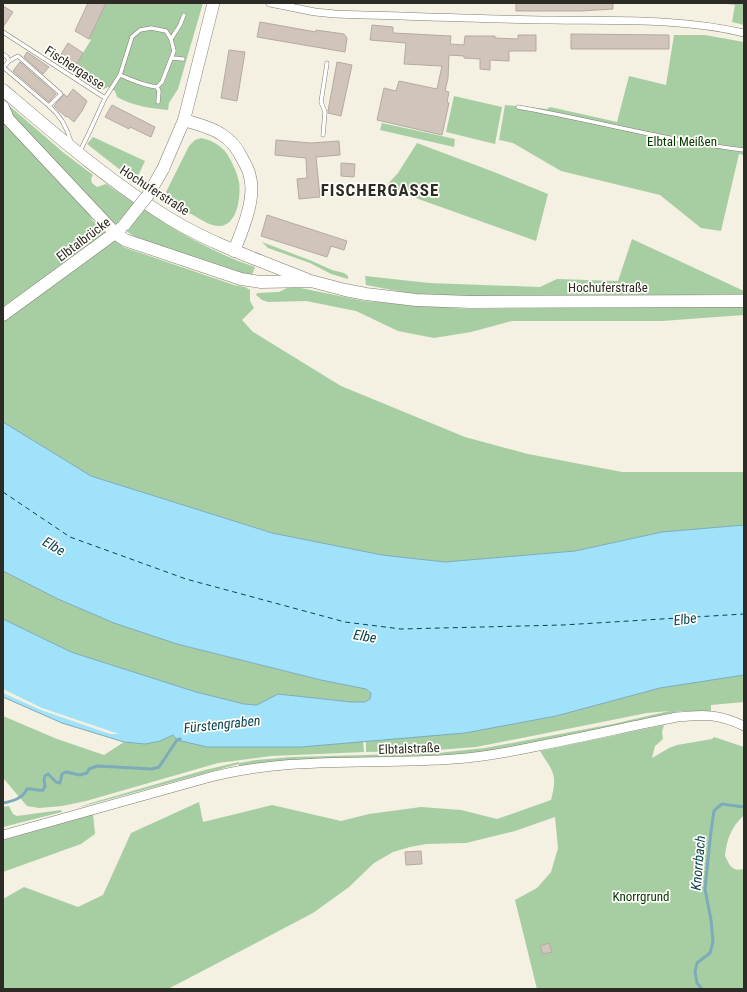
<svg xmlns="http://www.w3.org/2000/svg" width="747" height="992" viewBox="0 0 747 992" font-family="'Roboto Condensed',sans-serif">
  <rect width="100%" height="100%" fill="#f4f0e2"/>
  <g fill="#a7cea3">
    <path d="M106,3H203L178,89L169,103L168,110C151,108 132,106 117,97L115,91L108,87L102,90H99L71,72L91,40L89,39Z"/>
    <path d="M720,3H744V25L732,22L735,5Z"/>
    <path d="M674,35H705L744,42V155L739,154L721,231L701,228L660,195L561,171L513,143L499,140L505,105L547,109L550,107L617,122L629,76L666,85Z"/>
    <path d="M454,96L502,107L495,144L446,132Z"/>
    <path d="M6,103L64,153L93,175L91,179L92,183L97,187L106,184C152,216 201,249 255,267L251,277L138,239L109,219L8,111Z"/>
    <path d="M3,122L88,212L93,221L115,233L123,247L234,285L245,287L250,290V301L254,308L242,320L253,332L341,386L465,437L528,454L622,472H744V525L662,532L575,551L445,562L382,555L272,533L91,476L3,422Z"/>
    <path d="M382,123L455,139L454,147L380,130Z"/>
    <path d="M93,137L145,161L138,176L134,178L128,176L87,144Z"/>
    <path d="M201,138C211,140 221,145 227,154C232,162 237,172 239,182C241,195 238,224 221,226C211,227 202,220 193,215C183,210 169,204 166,192L189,146L195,140Z"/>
    <path d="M417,143L494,172L548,194L536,241L385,187L398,173Z"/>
    <path d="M632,239L744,291V294L579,297L423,296L366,285L365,276L429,283L540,287L557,279L618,281Z"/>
    <path d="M262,242L312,261L332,270L344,273L348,276V279L331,274L310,263L268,248Z"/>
    <path d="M291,286L364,301L468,309L744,306V315L662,321H512L471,332L434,338L398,331L356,311L306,301L268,302L262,300L256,295L257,293L279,292Z"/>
    <path d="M3,571L58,599L114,623L177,644L321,680L366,689L371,693L370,699L365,702H351L278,694L257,705L244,704L196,692L71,652L3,619Z"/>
    <path d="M744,675V702L711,705V711H681L563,738L467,755L271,762L239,766V764L77,808L91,803L205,770L239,762V763L256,760L292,757L438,753L485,748L613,724L669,711L647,713L476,747L424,751L366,752V740L465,733L556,716L660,688Z"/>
    <path d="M3,716L57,739L104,755L124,742L145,744L160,741L173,735L207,747H301L363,741L364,752L271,756L218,763L86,801L62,806L39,808L27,806L3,778Z"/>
    <path d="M664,725L662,732L663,739L655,746L652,758L669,748L677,745L712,739L714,737L744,747V815C731,828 727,838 725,856C730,865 731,872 744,869V989H537L515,900L537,888L551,872L558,848L555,817L515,831L466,843L426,844L410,847L393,852L374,863L349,887L313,913L168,989H3V899L24,887L78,907L103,895L131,833L199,802L203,822L272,805L341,821L369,814L421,807L461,810L497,819L551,800C558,774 553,772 540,751Z"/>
    <path d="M9,806L13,814L17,816L61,810L62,812L3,827V807Z"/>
    <path d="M93,814L95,834L81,844L3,872V840Z"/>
  </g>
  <path fill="#9fe2f9" stroke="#7dabba" d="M3,422L91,476L272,533L382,555L445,562L575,551L662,532L744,525V675L660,688L556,716L465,733L301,747H207L177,740L173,735L160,741L145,744L124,742L62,723L3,697V619L71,652L196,692L244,704L257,705L278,694L351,702H365L370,699L371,693L366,689L321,680L177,644L114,623L58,599L3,571Z"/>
  <path fill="#f4f0e2" d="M3,689L42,708L119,734H110L41,710L3,693Z"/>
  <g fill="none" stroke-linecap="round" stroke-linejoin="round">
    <g stroke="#7dabba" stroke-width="3">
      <path d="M3,803C13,801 22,799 27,789C32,788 37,791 43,790L45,786L44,780L45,776L48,774L56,782L60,783L62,774L66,772L80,775L87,773L89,769L97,766L152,769L159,767L177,740L180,739"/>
      <path d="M702,989L697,983L695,972L697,963L710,953L713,942L711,920L705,889L711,831L714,811L717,808L722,804L744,807"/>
    </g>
    <path stroke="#094555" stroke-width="1" stroke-dasharray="5 4" stroke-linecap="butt" d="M3,492L70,537L186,579L345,622L401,629L563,625L744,614"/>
  </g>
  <g fill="#d0c4bb" stroke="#b5aaa1">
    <path d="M88,3H106L89,39L75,31Z"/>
    <path d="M516,3H613V9L581,11H516Z"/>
    <path d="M3,6L13,12L3,27Z"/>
    <path d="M260,22L316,32V30L344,34L347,38L345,52L257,37Z"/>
    <path d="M372,25L393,27V33L451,36L450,44L464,45L465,36H495V38L518,39V35H536V51H509V61L490,60V70L480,69V59L464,58V56L449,55L448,78L445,91L449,92L447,102L449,103L442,135L377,120L384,88L396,91L399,81L437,89L442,66L404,64L406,43L370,40Z"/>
    <path d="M571,34L669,35V49H571Z"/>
    <path d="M68,43L83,53L76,65L60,56Z"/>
    <path d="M229,50L245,52L237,101L221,98Z"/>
    <path d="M27,52L49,67L43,74L24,57Z"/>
    <path d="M20,62L56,94L49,102L13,71Z"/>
    <path d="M337,62L352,65L341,116L328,113V111Z"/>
    <path d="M73,89L87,101L82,111L74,122L67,116L66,117L54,106L64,94L67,97Z"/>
    <path d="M112,105L155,127L151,137L130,127L129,129L105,117Z"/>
    <path d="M276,140L311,143L339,141L340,155L316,157L320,197L299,199L297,179L307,178L306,158L275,155Z"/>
    <path d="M341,163L355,164L354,177L341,176Z"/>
    <path d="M267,215L347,241L344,250L331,246L327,257L261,236Z"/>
    <path d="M421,851L422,864L406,865L405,852Z"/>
    <path d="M549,943L552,952L543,954L540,946Z"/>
  </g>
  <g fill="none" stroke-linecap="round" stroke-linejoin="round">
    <g stroke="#817d71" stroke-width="4.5">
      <g id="service">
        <path d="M3,32L105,98"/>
        <path d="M171,39L180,25L184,15"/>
        <path d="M3,54L7,57L9,61L3,68"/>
        <path d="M172,58L183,59"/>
        <path d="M3,67L49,106L61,94L18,56L9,61"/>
        <path d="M157,87L159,91L158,102"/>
        <path d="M49,106C61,116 67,127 71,142"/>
        <path d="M518,107C593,120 668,141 744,150"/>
        <path d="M323,135L325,112L321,102L327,63"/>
        <path d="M80,151L89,133L105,98L120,75L132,37L140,30L151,28L166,31L171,39L174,51L162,82L157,87C144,86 132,80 120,75"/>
      </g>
    </g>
    <g stroke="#817d71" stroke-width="8">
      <path id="minor" d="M270,3L315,12L335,14C407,16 479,19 551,20C615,21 681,18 744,33"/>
    </g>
    <g stroke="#817d71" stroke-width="10">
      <path id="tertiary" d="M3,835L207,778C287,756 372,765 454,759C482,757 510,752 538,746C585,737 631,726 677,717C704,714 719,714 744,726"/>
    </g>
    <g stroke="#817d71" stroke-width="13">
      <g id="primary">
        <path d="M3,90C57,136 111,183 172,220C214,245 261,261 306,279"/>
        <path d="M3,107L8,119L115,233L125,240L241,279L261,282L311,281L345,290L366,294L416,300L471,302L744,301"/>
        <path d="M184,120C196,124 210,127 221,134C231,140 238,149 243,160C246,165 249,171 250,177C256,199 242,231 234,251"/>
        <path d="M163,169L184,120L213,5"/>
        <path d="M3,315L115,233L121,228"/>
      </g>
    </g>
    <use href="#service" stroke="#fff" stroke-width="3.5"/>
    <use href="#minor" stroke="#fff" stroke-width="7"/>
    <use href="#tertiary" stroke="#fff" stroke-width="9"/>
    <use href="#primary" stroke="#fff" stroke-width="12"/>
    <g stroke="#817d71" stroke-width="13" stroke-linecap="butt">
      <path id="primary-bridge" d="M125,224L148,195L163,169"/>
    </g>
    <use href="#primary-bridge" stroke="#fff" stroke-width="12"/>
  </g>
  <g text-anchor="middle" stroke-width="3.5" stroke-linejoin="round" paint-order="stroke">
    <g font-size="13" fill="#2d2b26" stroke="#fffdf8">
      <text transform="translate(75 67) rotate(33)" y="5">Fischergasse</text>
      <text transform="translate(155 190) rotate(33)" y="5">Hochuferstraße</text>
      <text transform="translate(83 239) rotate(-37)" y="5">Elbtalbrücke</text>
      <text x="608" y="292">Hochuferstraße</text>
      <text transform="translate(409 748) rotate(-2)" y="5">Elbtalstraße</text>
    </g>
    <g font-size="13" fill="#003900" stroke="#fffdf8">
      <text x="682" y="146">Elbtal Meißen</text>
      <text x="641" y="901">Knorrgrund</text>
    </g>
    <g font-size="14" font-style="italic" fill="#094555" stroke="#fffdf8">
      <text transform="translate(54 546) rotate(30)" y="5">Elbe</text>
      <text transform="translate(685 619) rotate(-8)" y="5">Elbe</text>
      <text transform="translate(365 636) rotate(10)" y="5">Elbe</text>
      <text transform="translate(222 724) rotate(-6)" y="5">Fürstengraben</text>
      <text transform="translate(698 863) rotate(-85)" y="5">Knorrbach</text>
    </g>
    <g font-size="17" font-weight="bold" letter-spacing="1" fill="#2d2b26" stroke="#fffdf8">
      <text x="380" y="196">FISCHERGASSE</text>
    </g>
  </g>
  <rect width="747" height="992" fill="none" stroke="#2d2b26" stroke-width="8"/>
</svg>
